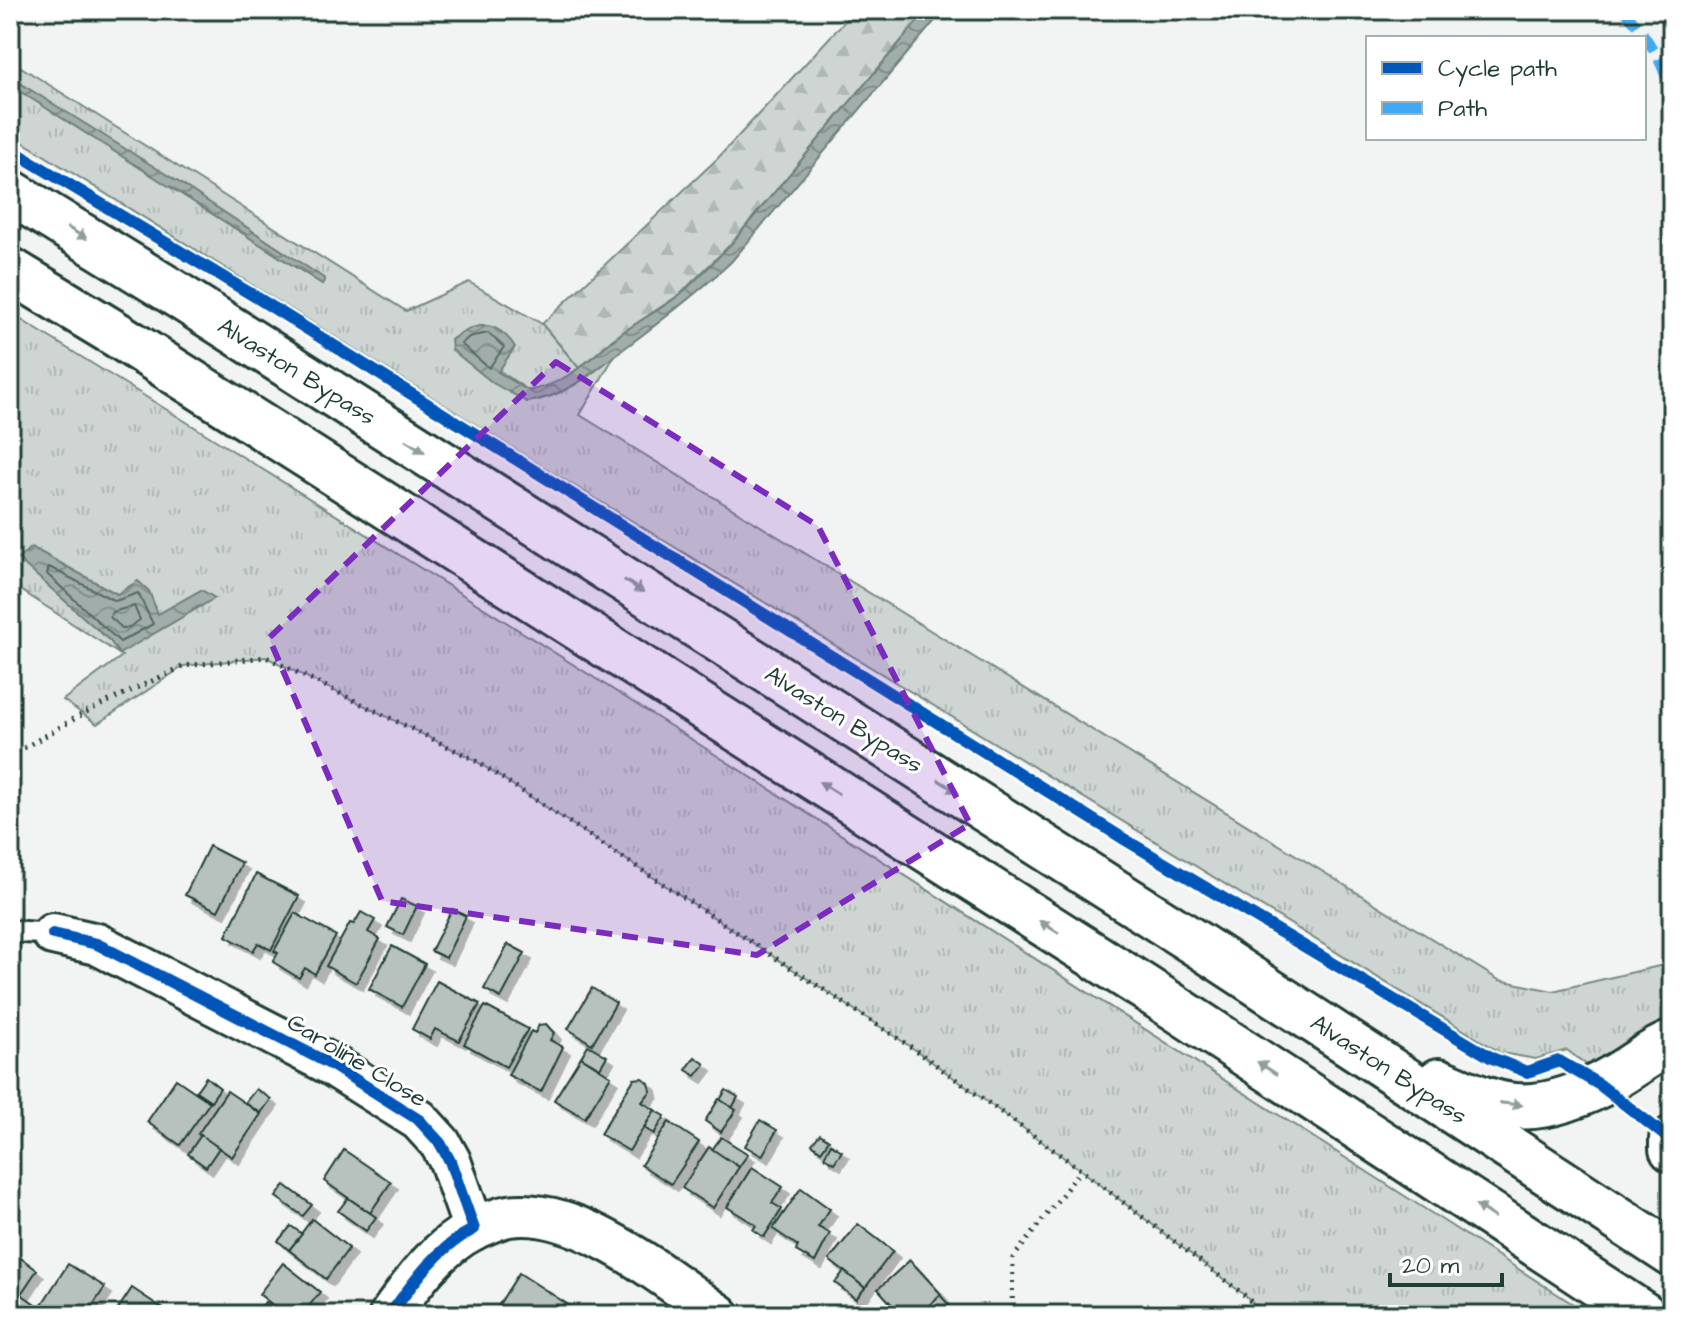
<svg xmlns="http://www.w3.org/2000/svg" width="1682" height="1325" viewBox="0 0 1682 1325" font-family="'Architects Daughter',sans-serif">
  <defs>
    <pattern id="grass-tufts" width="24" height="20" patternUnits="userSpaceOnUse" patternTransform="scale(2)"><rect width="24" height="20" fill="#ced5d3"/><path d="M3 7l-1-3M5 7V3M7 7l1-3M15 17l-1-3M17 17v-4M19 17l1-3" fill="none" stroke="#b0b8b6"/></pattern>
    <pattern id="forest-firs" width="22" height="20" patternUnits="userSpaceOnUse" patternTransform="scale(2)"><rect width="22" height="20" fill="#ced5d3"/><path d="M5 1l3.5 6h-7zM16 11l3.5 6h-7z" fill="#b0b8b6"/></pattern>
    <pattern id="water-waves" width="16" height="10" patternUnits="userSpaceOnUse" patternTransform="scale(2)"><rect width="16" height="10" fill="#a1adaa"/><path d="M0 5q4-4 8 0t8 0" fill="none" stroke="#838e8b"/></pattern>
    <filter id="shadow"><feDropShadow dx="7" dy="7" stdDeviation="0" flood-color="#0004"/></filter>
  </defs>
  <rect width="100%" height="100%" fill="#f2f3f3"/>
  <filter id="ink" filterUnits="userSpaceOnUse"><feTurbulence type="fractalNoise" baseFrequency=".0125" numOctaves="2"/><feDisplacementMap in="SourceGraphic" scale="16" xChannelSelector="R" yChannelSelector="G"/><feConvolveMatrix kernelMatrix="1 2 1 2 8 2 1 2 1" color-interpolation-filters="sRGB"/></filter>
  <g filter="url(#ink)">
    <g fill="url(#grass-tufts)" stroke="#768984" stroke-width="2">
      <path d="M10,60L406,311L469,282L542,324L580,369L556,384L529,391L452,338L527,402C562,398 589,377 615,355L580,415L1499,980L1553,991L1672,963V1027L1592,1069L1567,1050L1536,1059L1501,1053L542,466L10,134Z"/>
      <path d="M10,313C541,639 1065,978 1590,1315H1265L1243,1294L1081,1170L914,1049L473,759L266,657L184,666L97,724L63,700L122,656L10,583Z"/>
    </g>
    <path fill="url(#forest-firs)" stroke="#768984" stroke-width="2" d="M855,10H927L731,244L679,295L613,339L580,369L542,324L718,158Z"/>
    <g fill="url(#water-waves)" stroke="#6d807b" stroke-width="2">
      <path d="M927,10H944L731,262C699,292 665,318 629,345C596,369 569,396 527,402L493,383L452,350L451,340C476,321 497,319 515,347L498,372L529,391C568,382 582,365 612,341C632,324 657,312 678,296C697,280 714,262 731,244Z"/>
      <path d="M10,77L177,181L325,279L322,284L10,85Z"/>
      <path d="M31,547L117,594L138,581L149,591L158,614L201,590L215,598L119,654L110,641L18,559Z"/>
    </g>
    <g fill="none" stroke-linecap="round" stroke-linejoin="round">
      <g stroke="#536a63" stroke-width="2">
        <path d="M488,333L504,347L489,368L461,344L469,337Z"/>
        <path d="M49,567L115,601L138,593L153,624L120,642L47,574Z"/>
        <path d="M134,606L140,620L126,629L122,628L110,617L112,612Z"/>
      </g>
    </g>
    <g fill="#b7c1bd" stroke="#1f3d34" stroke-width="2" filter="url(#shadow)">
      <path d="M209,846L242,863L218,911L185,895Z"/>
      <path d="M256,874L299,896L271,950L258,943L253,951L226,936Z"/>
      <path d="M401,899L417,906L403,935L387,927Z"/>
      <path d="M452,909L466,916L446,958L431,951Z"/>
      <path d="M361,912L375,920L368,932L380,939L356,983L326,966L350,923L354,924Z"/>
      <path d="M295,913L336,936L315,974L305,968L299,978L273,962L278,953L274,951Z"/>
      <path d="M508,944L525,953L501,998L484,989Z"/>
      <path d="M392,946L425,964L402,1007L369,989Z"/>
      <path d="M437,981L480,1004L459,1041L435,1029L430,1039L412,1029Z"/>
      <path d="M592,988L616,1003L592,1044L568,1029Z"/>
      <path d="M485,1006L528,1029L506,1067L464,1044Z"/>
      <path d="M546,1024L554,1033L550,1040L563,1047L541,1092L508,1075L531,1031L535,1033L539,1025Z"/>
      <path d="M588,1045L607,1056L600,1068L581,1057Z"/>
      <path d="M581,1057L611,1076L585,1118L554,1100Z"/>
      <path d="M695,1057L705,1064L696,1076L686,1070Z"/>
      <path d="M206,1077L220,1088L211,1101L196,1091Z"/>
      <path d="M642,1078L649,1083L651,1091L642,1102L655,1110L629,1151L600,1134L634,1079Z"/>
      <path d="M176,1079L210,1102L180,1145L147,1122Z"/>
      <path d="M256,1089L271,1099L261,1113L245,1103Z"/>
      <path d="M726,1090L738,1097L732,1108L720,1100Z"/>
      <path d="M227,1091L261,1114L232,1157L198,1134Z"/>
      <path d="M719,1099L736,1110L721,1132L705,1121Z"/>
      <path d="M655,1110L665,1116L654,1134L644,1128Z"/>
      <path d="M760,1120L777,1130L762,1156L745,1146Z"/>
      <path d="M669,1122L699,1142L671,1184L641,1165Z"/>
      <path d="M820,1134L829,1140L821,1151L812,1144Z"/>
      <path d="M201,1135L219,1148L206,1167L188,1154Z"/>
      <path d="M721,1137L748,1154L739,1167L712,1150Z"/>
      <path d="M831,1144L842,1151L834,1163L824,1157Z"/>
      <path d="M709,1147L739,1167L713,1208L682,1188Z"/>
      <path d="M344,1150L391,1182L370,1213L324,1181Z"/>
      <path d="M752,1167L783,1187L772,1203L782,1209L764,1237L753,1230L756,1225L727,1207Z"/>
      <path d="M285,1185L312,1205L303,1216L276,1197Z"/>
      <path d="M801,1188L830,1209L818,1227L830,1233L815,1262L796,1251L798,1246L773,1229Z"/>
      <path d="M348,1198L376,1217L366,1231L338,1211Z"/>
      <path d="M312,1219L349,1248L326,1279L289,1250Z"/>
      <path d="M858,1224L893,1251L865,1288L829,1260Z"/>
      <path d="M291,1226L302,1234L289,1250L278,1241Z"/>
      <path d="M10,1250L37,1270L21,1294L38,1306L31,1315H10Z"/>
      <path d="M910,1260L941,1294L919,1315H901L878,1289Z"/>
      <path d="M283,1263L320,1292L302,1315H285L259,1294Z"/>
      <path d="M68,1264L105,1287L87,1314L89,1315H35Z"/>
      <path d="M844,1271L865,1288L856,1299L835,1283Z"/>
      <path d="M519,1273L578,1311L576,1315L493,1314Z"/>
      <path d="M132,1288L171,1314V1315H114Z"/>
      <path d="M940,1295L949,1305L939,1315H928L924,1310Z"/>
      <path d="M265,1302L284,1315H256Z"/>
    </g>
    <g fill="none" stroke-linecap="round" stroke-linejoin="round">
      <g stroke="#1f3d34" stroke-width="26">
        <path id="service" d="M10,931L53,934"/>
      </g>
      <g stroke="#1f3d34" stroke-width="46">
        <g id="minor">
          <path d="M53,934L97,944L332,1065L419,1120L440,1143L450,1161L474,1229C438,1247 413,1282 390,1315"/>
          <path d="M474,1229C485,1224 497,1218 509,1216C579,1206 665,1278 719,1315"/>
        </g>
      </g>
      <g stroke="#1f3d34" stroke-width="50">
        <g id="trunk">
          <path d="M10,192L168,289L1200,946L1672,1254"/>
          <path d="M10,270L119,336L1145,988L1644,1315"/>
          <path d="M1439,1081C1463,1091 1489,1104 1515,1106C1548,1109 1586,1094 1614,1077C1634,1066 1651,1051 1672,1043"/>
          <path d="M1672,1139V1149"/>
        </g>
      </g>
      <g stroke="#1f3d34" stroke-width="5" stroke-dasharray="2 6" stroke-linecap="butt">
        <path d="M10,756L88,711L184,666L266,657L473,759L914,1049L1081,1170L1243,1294L1265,1315"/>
        <path d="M1012,1315L1013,1258L1081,1170"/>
      </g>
      <use href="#service" stroke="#fff" stroke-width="20"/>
      <use href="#minor" stroke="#fff" stroke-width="40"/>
      <use href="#trunk" stroke="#fff" stroke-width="44"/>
      <path stroke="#3fa9f5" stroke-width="10" stroke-dasharray="20 10" stroke-linecap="butt" d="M1624,10C1648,36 1664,64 1672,98"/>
      <g stroke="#fff" stroke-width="17">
        <g id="cycleway">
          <path d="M10,149L256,297L1124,839L1492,1058L1527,1072L1559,1061L1600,1085L1672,1141"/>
          <path d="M53,934L97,944L332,1065L419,1120L440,1143L450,1161L474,1229C438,1247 413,1282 390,1315"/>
        </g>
      </g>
      <use href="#cycleway" stroke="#0057b8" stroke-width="12"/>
    </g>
    <defs><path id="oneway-solid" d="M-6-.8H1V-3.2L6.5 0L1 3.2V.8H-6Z" transform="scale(2)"/></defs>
    <g fill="#8f9e9a">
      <use href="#oneway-solid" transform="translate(77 233) rotate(31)"/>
      <use href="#oneway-solid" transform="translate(415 446) rotate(32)"/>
      <use href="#oneway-solid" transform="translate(634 586) rotate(32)"/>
      <use href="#oneway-solid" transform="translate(948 786) rotate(32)"/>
      <use href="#oneway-solid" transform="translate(829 788) rotate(-148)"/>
      <use href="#oneway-solid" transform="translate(1049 927) rotate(-148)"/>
      <use href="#oneway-solid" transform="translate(1267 1068) rotate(-147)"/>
      <use href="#oneway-solid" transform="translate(1511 1104) rotate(7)"/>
      <use href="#oneway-solid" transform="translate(1485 1211) rotate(-147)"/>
    </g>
  </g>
  <path fill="#7b2cbf" fill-opacity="0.2" stroke="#7b2cbf" stroke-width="6" stroke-dasharray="16 10" stroke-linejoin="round" d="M556,362L818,526L970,824L757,955L382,901L269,638Z"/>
  <g text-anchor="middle" stroke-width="6" stroke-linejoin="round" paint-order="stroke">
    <g font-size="24" fill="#1f3d34" stroke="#fff">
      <text transform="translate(297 371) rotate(32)" y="8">Alvaston Bypass</text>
      <text transform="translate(844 719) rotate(32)" y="8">Alvaston Bypass</text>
      <text transform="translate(357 1060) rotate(31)" y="8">Caroline Close</text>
      <text transform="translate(1389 1069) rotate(33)" y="8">Alvaston Bypass</text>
    </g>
  </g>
  <rect width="1682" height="1325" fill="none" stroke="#fff" stroke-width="40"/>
  <rect x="20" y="20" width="1642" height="1285" fill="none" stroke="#1f3d34" stroke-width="3" filter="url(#ink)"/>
  <rect x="1366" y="36" width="280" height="104" fill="#ffffff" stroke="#a5b1ae" stroke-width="2"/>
  <rect x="1382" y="62" width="40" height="12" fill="#0057b8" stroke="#a5b1ae" stroke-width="2"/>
  <text x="1438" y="76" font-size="24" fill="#1f3d34">Cycle path</text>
  <rect x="1382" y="102" width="40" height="12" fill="#3fa9f5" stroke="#a5b1ae" stroke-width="2"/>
  <text x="1438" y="116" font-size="24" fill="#1f3d34">Path</text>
  <path d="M1390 1273v12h112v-12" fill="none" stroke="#1f3d34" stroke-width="4"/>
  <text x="1402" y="1273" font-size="24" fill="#1f3d34" stroke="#ffffff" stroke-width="6" paint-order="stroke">20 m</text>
</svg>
